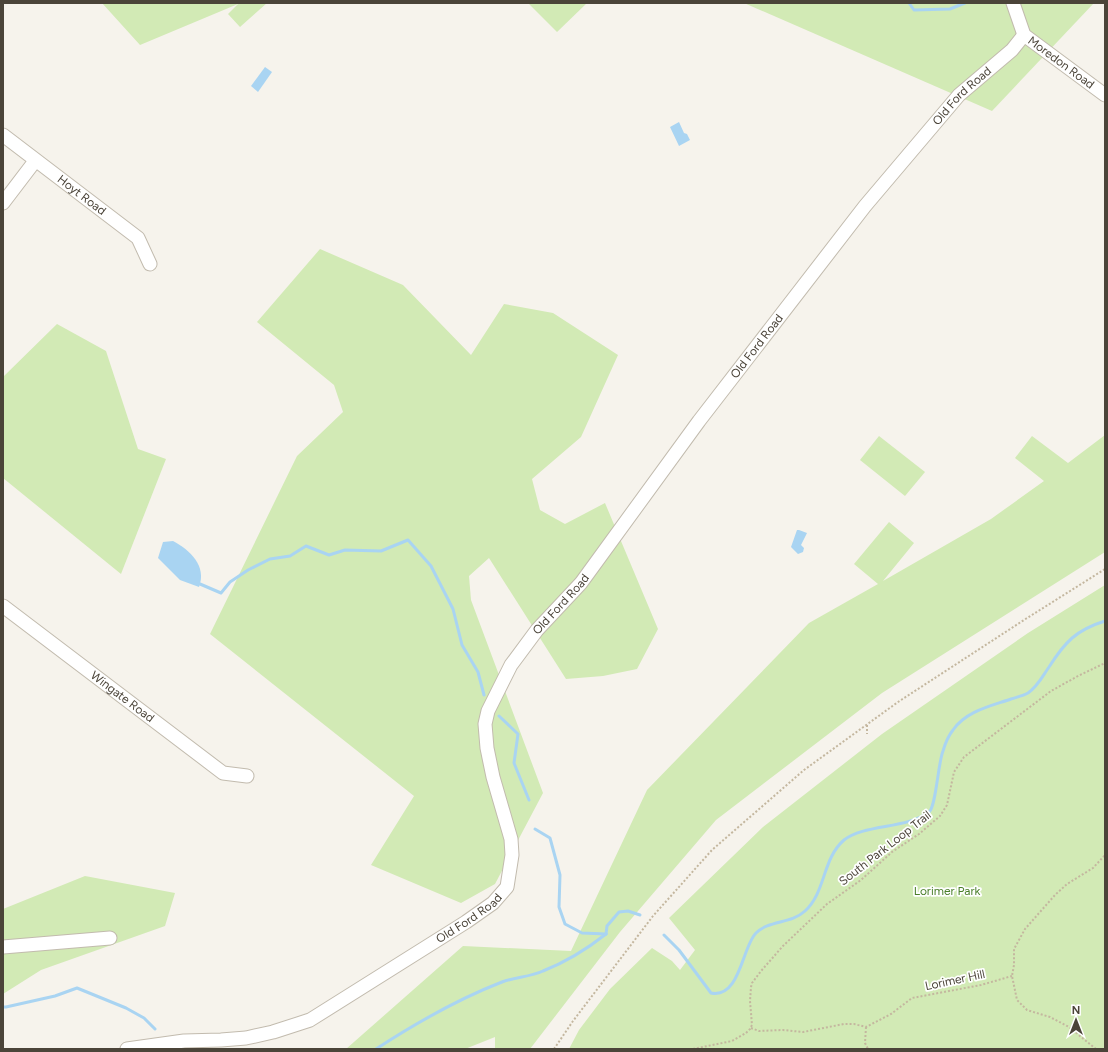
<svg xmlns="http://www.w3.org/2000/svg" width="1108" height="1052" viewBox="0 0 1108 1052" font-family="Figtree,sans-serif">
  <rect width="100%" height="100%" fill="#f6f3ec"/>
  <g fill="#d2eab5">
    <path d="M102,3H267L240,27L228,14L238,4L140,45Z"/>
    <path d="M528,3H587L557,32Z"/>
    <path d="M744,3H1094L992,111Z"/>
    <path d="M320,249L403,285L471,355L504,304L553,313L618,355L581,437L532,479L540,510L565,524L605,503L658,629L637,669L603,676L566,679L489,558L469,576L471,600L543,793L495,884L461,903L371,865L414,796L210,634L297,456L343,412L334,385L257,322Z"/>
    <path d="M57,324L106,351L138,449L166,459L121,574L3,478V377Z"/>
    <path d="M1105,435V552L882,693L716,820L620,932L530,1049H495V1037L465,1049H346L463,946L571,951L647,790L809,623L878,584L854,564L889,522L914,543L883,581L991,519L1044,481L1015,458L1032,436L1068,463Z"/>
    <path d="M879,436L925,472L905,496L860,460Z"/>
    <path d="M1105,585V1049H569L579,1030L610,989L652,948L672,961L680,970L695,950L669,918L763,827L882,734L1028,633Z"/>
    <path d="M85,876L175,893L165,926L41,970L3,994V909Z"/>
  </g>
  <g fill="#a9d4f2">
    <path d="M265,67L272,72L258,92L251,86Z"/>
    <path d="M679,122L684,133L687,134L690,140L679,146L670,127Z"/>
    <path d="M797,530H799L807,533L801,545L804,548L803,552L798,554L791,547Z"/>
    <path d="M173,541C190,550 207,566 199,587L180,580L158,558L163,542Z"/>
  </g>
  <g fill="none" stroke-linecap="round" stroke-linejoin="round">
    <g stroke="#a9d4f2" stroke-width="3">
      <path d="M909,3L914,10L950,9L965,3"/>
      <path d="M200,584L221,593L230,582L248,570L270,559L290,556L306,546L329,555L345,550L381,551L408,540L431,566L453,609L462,645L478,672L484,695"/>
      <path d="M499,716L518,734L514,763L529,800"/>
      <path d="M535,829L550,838L560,875L559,907L565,924L582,933L606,934"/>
      <path d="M606,934L607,926L619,912L628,911L640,915"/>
      <path d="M664,935L679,950L711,993C740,999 742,947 756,933C769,920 791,924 805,911C826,892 822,859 844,840C864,824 907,829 929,812C936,807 938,763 943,751C945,744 949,735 953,730C966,711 991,706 1011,699C1017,697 1023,696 1028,693C1038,686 1042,677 1049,667C1065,642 1076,630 1105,621"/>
      <path d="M3,1007H6L55,996L77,988L126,1008L144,1018L155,1029"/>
      <path d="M376,1049C416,1023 458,999 502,982C515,977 530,977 543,971C566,962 587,949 606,934"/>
    </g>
    <g stroke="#c2bbae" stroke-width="15">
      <g id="minor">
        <path id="s1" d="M1013,3L1024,35L1105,95"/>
        <path id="s2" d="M3,135L138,238L150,264"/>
        <path d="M3,203L35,161"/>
        <path id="s3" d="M3,606L223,773L247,776"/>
        <path d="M3,947L110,938"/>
        <path id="s4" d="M127,1049L184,1041L221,1040L246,1038L273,1032L310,1020L466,922L493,903L507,887L512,855L511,839L493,777L487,748L485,724L488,711L511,665L537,630L581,583L699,421L865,206L959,95L1012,50L1024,35"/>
      </g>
    </g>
    <g stroke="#c4b79f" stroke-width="2" stroke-dasharray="2 2" stroke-linecap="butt">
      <path d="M867,725V734"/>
      <path d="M866,1027L865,1043L868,1049"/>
      <path d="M751,1028L759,1031L783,1030L803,1032L844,1024H854L866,1027L891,1014L912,998L981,985L1012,976"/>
      <path d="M554,1049L573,1021L653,916L712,850L804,770L898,702L1024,620L1105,569"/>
      <path d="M693,1049L732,1041L746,1033L750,1029L752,1025L750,1001L751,987L752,983L761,971L783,946L827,904L861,880L892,852L919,834L940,816L947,805L954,772L964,757L1051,691L1078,676L1105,663"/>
      <path d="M1096,1049L1069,1027L1050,1017L1027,1010L1017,1000L1012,976L1014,965V949L1025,929L1055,895L1067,884L1093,868L1105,855"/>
    </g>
    <use href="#minor" stroke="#fff" stroke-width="13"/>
  </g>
  <g text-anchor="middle" stroke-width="3.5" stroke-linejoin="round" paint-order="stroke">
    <g font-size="12" fill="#4b4439" stroke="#fff">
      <text dy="4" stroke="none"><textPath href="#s1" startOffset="80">Moredon Road</textPath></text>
      <text dy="4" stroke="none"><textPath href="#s4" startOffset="1383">Old Ford Road</textPath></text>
      <text dy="4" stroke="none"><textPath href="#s2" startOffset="99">Hoyt Road</textPath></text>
      <text dy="4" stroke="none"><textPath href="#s4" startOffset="1059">Old Ford Road</textPath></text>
      <text dy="4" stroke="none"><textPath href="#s4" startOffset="735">Old Ford Road</textPath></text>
      <text dy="4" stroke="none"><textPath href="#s3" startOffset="150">Wingate Road</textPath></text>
      <text transform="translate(885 848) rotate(-38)" y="4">South Park Loop Trail</text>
      <text dy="4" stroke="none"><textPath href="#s4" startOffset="375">Old Ford Road</textPath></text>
      <text transform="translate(955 980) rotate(-12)" y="4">Lorimer Hill</text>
    </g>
    <g font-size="12" fill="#4a7f2a" stroke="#fff">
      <text x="947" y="895">Lorimer Park</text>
    </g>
  </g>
  <rect width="1108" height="1052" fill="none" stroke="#4b4439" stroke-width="8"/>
  <g transform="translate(1076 1020)" stroke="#ffffff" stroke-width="3" paint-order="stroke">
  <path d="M0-3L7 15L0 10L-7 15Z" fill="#4b4439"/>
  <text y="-6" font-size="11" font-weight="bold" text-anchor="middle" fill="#4b4439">N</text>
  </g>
</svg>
